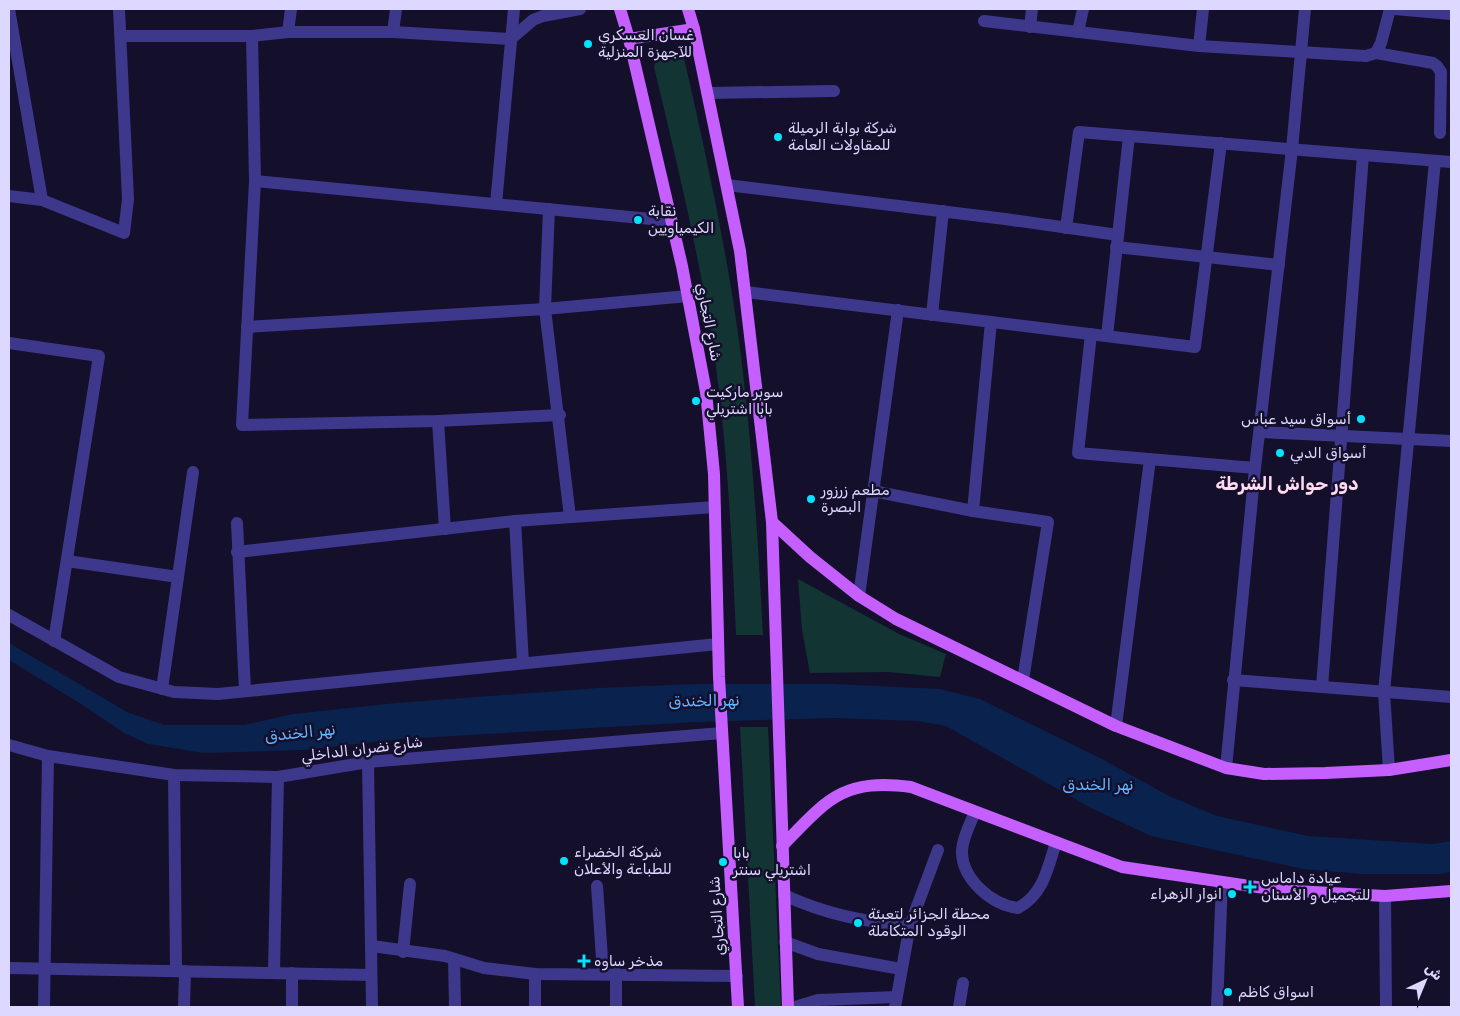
<svg xmlns="http://www.w3.org/2000/svg" width="1460" height="1016" viewBox="0 0 1460 1016" font-family="Rubik,Vazirmatn,sans-serif">
  <rect width="100%" height="100%" fill="#140f2a"/>
  <g fill="#123433">
    <path d="M671,50L684,58C706,154 727,250 740,348C752,443 758,539 763,635H736C732,546 728,456 716,367C702,266 678,167 654,67L657,59Z"/>
    <path d="M798,579L899,634L946,654L940,677L888,672L810,673L802,630Z"/>
    <path d="M740,727H768L781,1007H755Z"/>
  </g>
  <path fill="#0a224e" d="M9,643L127,712L164,725H244L293,714L396,703L598,688L695,684H833L940,689L980,699L1102,759L1169,796L1217,816L1308,836L1433,844L1451,841V872L1441,874H1361L1303,869L1151,836L1091,808L946,726L918,721L834,718L697,722L401,739L303,750L203,753L148,744L124,733L81,704L9,660Z"/>
  <g fill="none" stroke-linecap="round" stroke-linejoin="round">
    <g stroke="#3d388b" stroke-width="12">
      <path d="M9,9L42,200"/>
      <path d="M1395,9L1451,14"/>
      <path d="M984,21L1199,46L1366,56L1376,53L1433,63L1437,66L1441,72L1440,133"/>
      <path d="M1030,27L1032,9"/>
      <path d="M288,32L291,9"/>
      <path d="M393,32L396,9"/>
      <path d="M1078,32L1083,9"/>
      <path d="M121,36H252L288,32H393L511,39L533,20L543,16L580,9"/>
      <path d="M252,36L255,181L242,425L438,421L560,415"/>
      <path d="M1199,46L1203,9"/>
      <path d="M1376,53L1381,43L1390,9"/>
      <path d="M708,93L834,91"/>
      <path d="M255,181L672,221"/>
      <path d="M727,185L1005,219L1118,235"/>
      <path d="M9,196L42,200L124,233L128,199L119,9"/>
      <path d="M496,204L514,9"/>
      <path d="M549,209L545,309L570,517"/>
      <path d="M1066,228L1079,132L1451,162"/>
      <path d="M1116,247L1279,265"/>
      <path d="M746,292L1195,347L1221,143"/>
      <path d="M932,315L943,211"/>
      <path d="M247,327L545,309L688,296"/>
      <path d="M1091,334L1078,453L1255,468"/>
      <path d="M1107,336L1129,136"/>
      <path d="M9,343L99,356L54,641"/>
      <path d="M438,421L445,529"/>
      <path d="M1260,432L1451,441"/>
      <path d="M873,491L973,511L1048,522L1023,680"/>
      <path d="M973,511L991,322"/>
      <path d="M515,521L523,663"/>
      <path d="M237,523L245,691"/>
      <path d="M237,552L515,521L715,507"/>
      <path d="M67,561L178,577"/>
      <path d="M859,596L898,310"/>
      <path d="M9,615L119,677L174,692L218,694L718,644"/>
      <path d="M1233,680L1451,697"/>
      <path d="M1322,687L1363,155"/>
      <path d="M162,689L193,472"/>
      <path d="M1116,726L1150,459"/>
      <path d="M9,745L48,756L174,775L278,777L368,762L722,733"/>
      <path d="M368,762L372,1007"/>
      <path d="M1226,768L1255,468L1292,149L1305,9"/>
      <path d="M1389,770L1384,692L1435,161"/>
      <path d="M174,775L176,970"/>
      <path d="M975,812C970,824 963,837 962,850C961,879 992,905 1018,908C1043,895 1048,868 1056,842"/>
      <path d="M597,886L603,973"/>
      <path d="M784,895C825,914 864,923 910,925"/>
      <path d="M1385,896L1386,1007"/>
      <path d="M785,942L818,954L901,969"/>
      <path d="M372,946L445,956L484,968L535,974L737,976"/>
      <path d="M403,952L410,884"/>
      <path d="M454,959L455,1007"/>
      <path d="M9,968L371,975"/>
      <path d="M274,972L278,777"/>
      <path d="M292,973V1007"/>
      <path d="M616,973V1007"/>
      <path d="M535,974V1007"/>
      <path d="M44,1007L48,756"/>
      <path d="M184,1007L185,971"/>
      <path d="M795,1007L818,1000L896,997"/>
      <path d="M895,1007L910,925L938,850"/>
      <path d="M959,1007L963,983"/>
      <path d="M1217,1007L1222,882"/>
    </g>
    <g stroke="#c65fff" stroke-width="12">
      <path d="M620,9L629,39L682,266L706,392L714,474L719,677L738,1007"/>
      <path d="M688,9L694,29L740,251L772,522L788,1007"/>
      <path d="M629,39L694,29"/>
      <path d="M772,522L810,557L859,596L896,619L1116,726L1226,768L1264,774L1325,773L1389,770L1451,760"/>
      <path d="M782,846C827,800 842,778 911,787L1122,867L1277,890L1385,896L1451,891"/>
    </g>
  </g>
  <g fill="#04e2ff" stroke="#140f2a" stroke-width="2">
    <circle cx="588" cy="44" r="5"/>
    <circle cx="778" cy="137" r="5"/>
    <circle cx="638" cy="220" r="5"/>
    <circle cx="696" cy="401" r="5"/>
    <circle cx="1361" cy="419" r="5"/>
    <circle cx="1280" cy="453" r="5"/>
    <circle cx="811" cy="499" r="5"/>
    <circle cx="564" cy="861" r="5"/>
    <circle cx="723" cy="862" r="5"/>
    <path d="M1247.5 879.5h5v5h5v5h-5v5h-5v-5h-5v-5h5z"/>
    <circle cx="1232" cy="894" r="5"/>
    <circle cx="858" cy="923" r="5"/>
    <path d="M581.5 953.5h5v5h5v5h-5v5h-5v-5h-5v-5h5z"/>
    <circle cx="1228" cy="992" r="5"/>
  </g>
  <g text-anchor="middle" stroke-width="5" stroke-linejoin="round" paint-order="stroke">
    <g font-size="15" fill="#ddd8ff" stroke="#140f2a" text-anchor="start">
      <text x="598" y="40">غسان العسكري<tspan x="598" dy="17">للآجهزة المنزلية</tspan></text>
      <text x="788" y="133">شركة بوابة الرميلة<tspan x="788" dy="17">للمقاولات العامة</tspan></text>
      <text x="648" y="216">نقابة<tspan x="648" dy="17">الكيمياويين</tspan></text>
      <text x="706" y="397">سوبر ماركيت<tspan x="706" dy="17">بابا اشتريلي</tspan></text>
      <text x="1351" y="424" text-anchor="end">أسواق سيد عباس</text>
      <text x="1290" y="458">أسواق الدبي</text>
      <text x="821" y="495">مطعم زرزور<tspan x="821" dy="17">البصرة</tspan></text>
      <text x="574" y="857">شركة الخضراء<tspan x="574" dy="17">للطباعة والأعلان</tspan></text>
      <text x="733" y="858">بابا<tspan x="733" dy="17">اشتريلي سنتر</tspan></text>
      <text x="1261" y="883">عيادة داماس<tspan x="1261" dy="17">للتجميل و الأسنان</tspan></text>
      <text x="1222" y="899" text-anchor="end">انوار الزهراء</text>
      <text x="868" y="919">محطة الجزائر لتعبئة<tspan x="868" dy="17">الوقود المتكاملة</tspan></text>
      <text x="594" y="966">مذخر ساوه</text>
      <text x="1238" y="997">اسواق كاظم</text>
    </g>
    <g font-size="15" fill="#ddd8ff" stroke="#140f2a">
      <text transform="translate(709 322) rotate(79)" y="5">شارع التجاري</text>
      <text transform="translate(362 749) rotate(-7)" y="5">شارع نضران الداخلي</text>
      <text transform="translate(717 916) rotate(-94)" y="5">شارع التجاري</text>
    </g>
    <g font-size="16" font-style="italic" fill="#66b5ff" stroke="#140f2a">
      <text transform="translate(704 700) rotate(-1)" y="6">نهر الخندق</text>
      <text transform="translate(300 732) rotate(-6)" y="6">نهر الخندق</text>
      <text x="1098" y="790">نهر الخندق</text>
    </g>
    <g font-size="18" font-weight="bold" fill="#ffdaf1" stroke="#140f2a">
      <text x="1287" y="490">دور حواش الشرطة</text>
    </g>
  </g>
  <rect width="1460" height="1016" fill="none" stroke="#ddd8ff" stroke-width="20"/>
  <g transform="translate(1425 981) rotate(44)" stroke="#140f2a" stroke-width="4" paint-order="stroke">
  <path d="M0-4L9 19L0 12L-9 19Z" fill="#ddd8ff"/>
  <text y="-8" font-size="14" font-weight="bold" text-anchor="middle" fill="#ddd8ff">ش</text>
  </g>
</svg>
